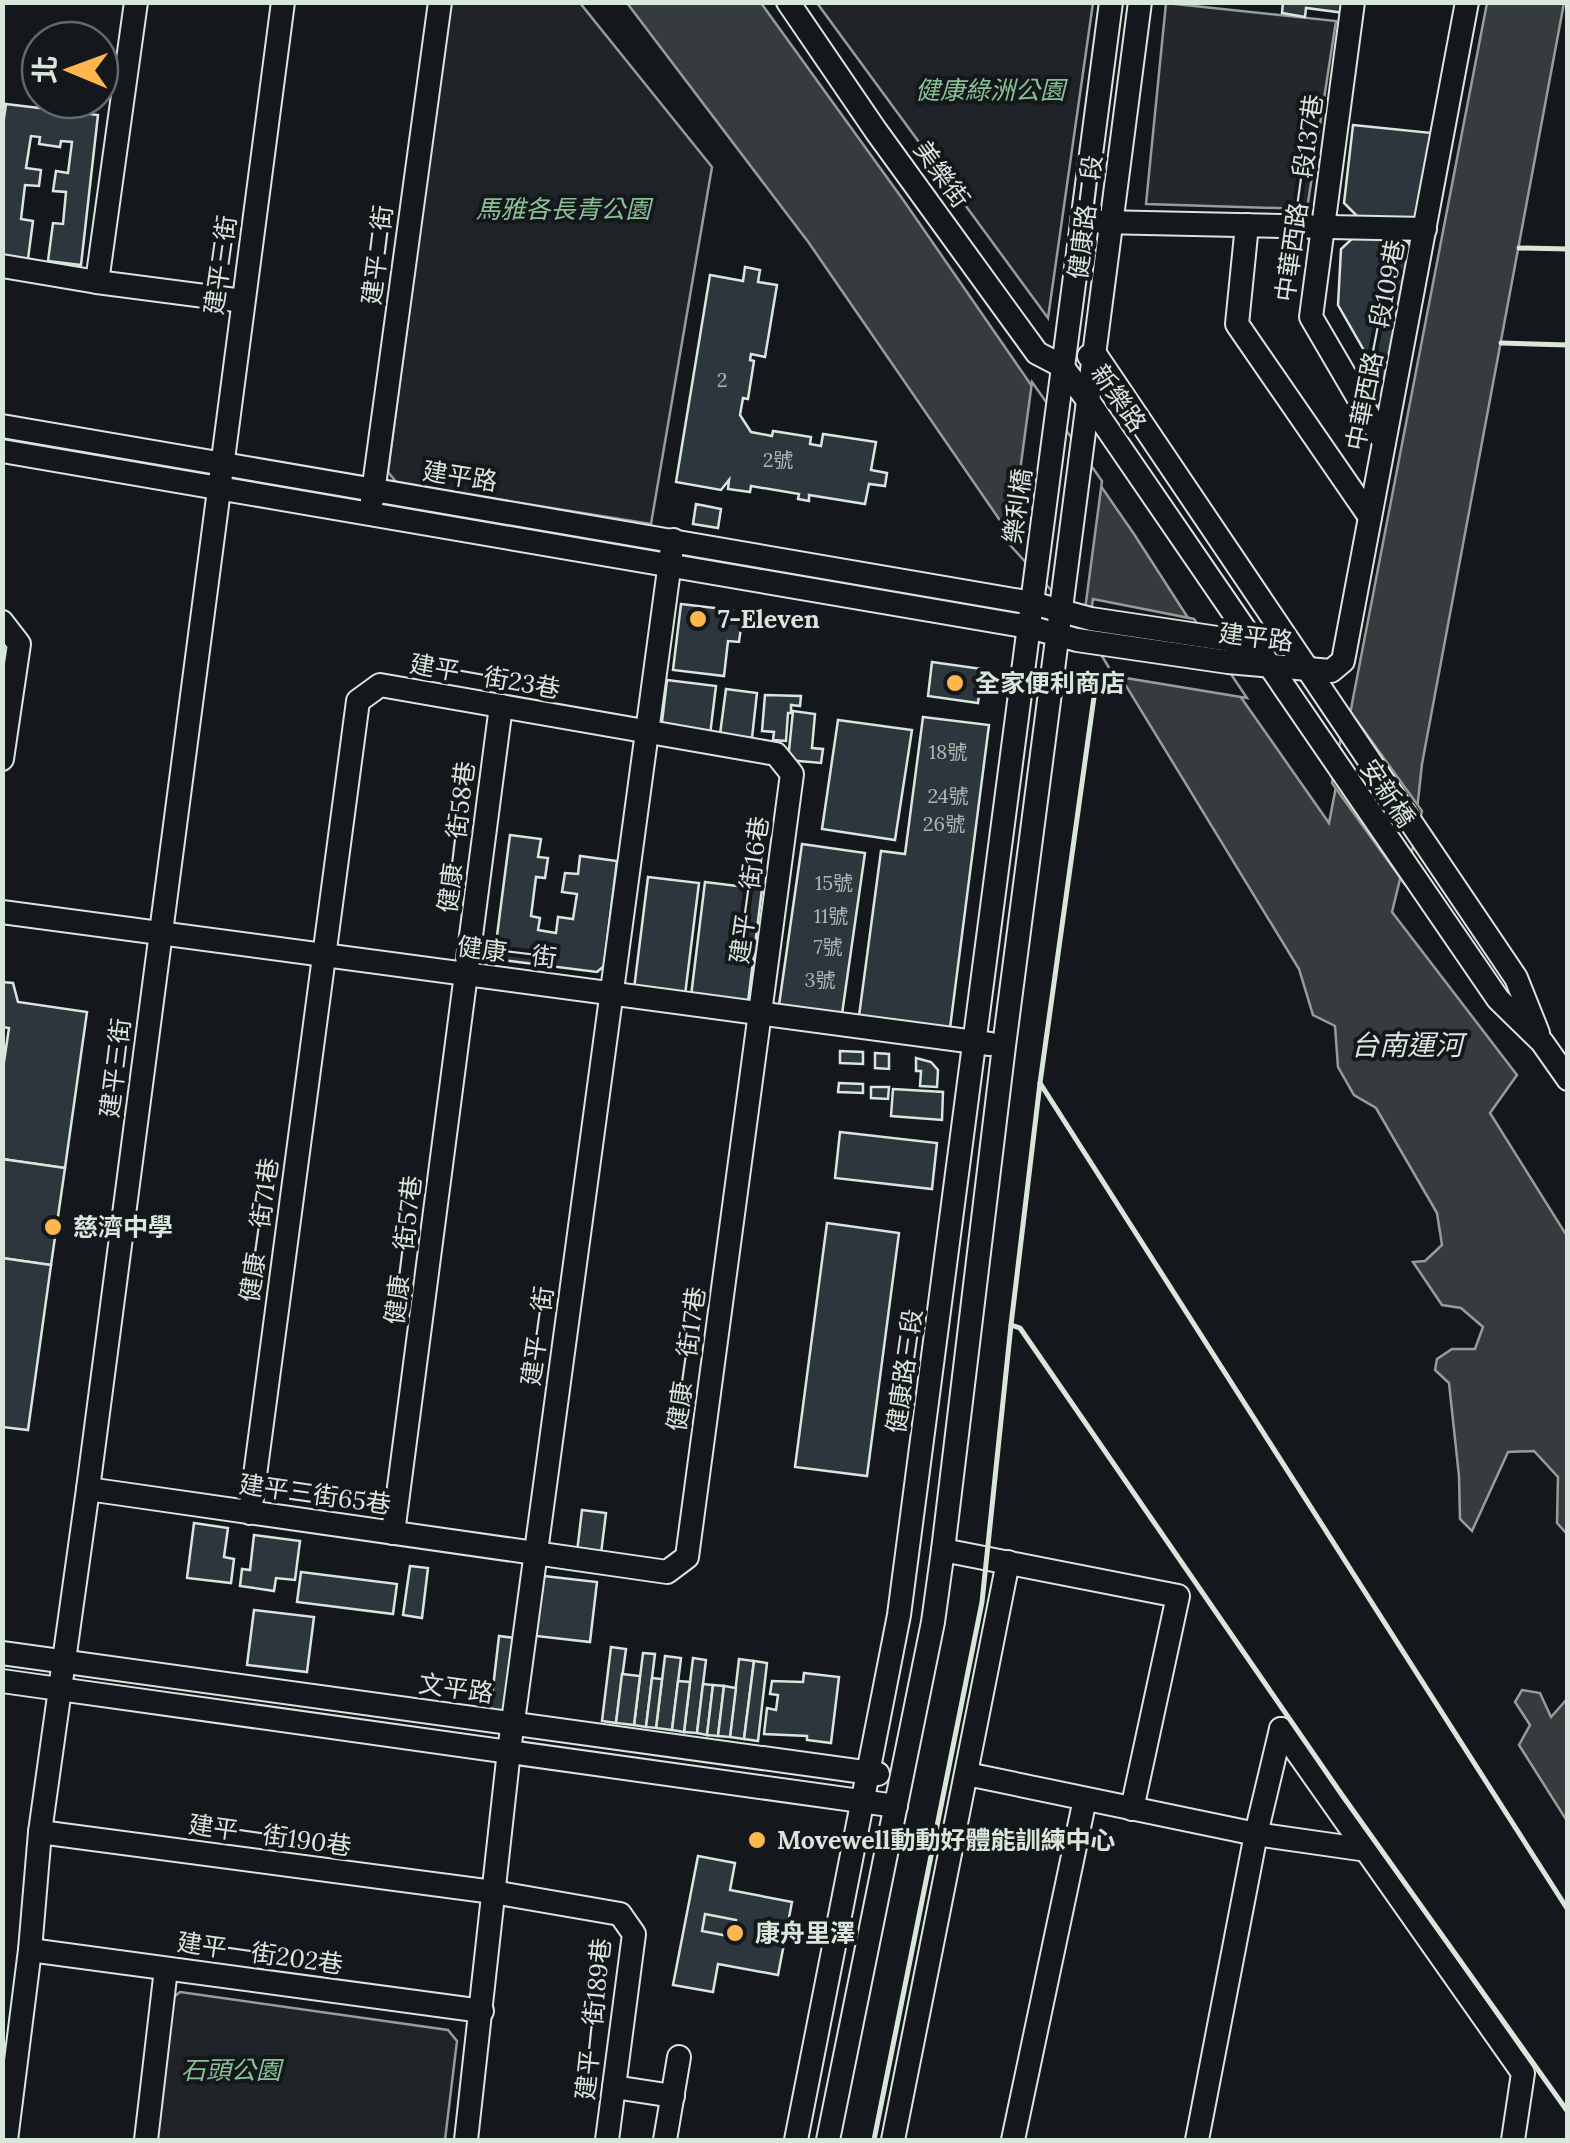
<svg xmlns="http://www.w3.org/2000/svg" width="1570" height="2143" viewBox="0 0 1570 2143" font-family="Lora,'Noto Sans TC',serif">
  <rect width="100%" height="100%" fill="#14181c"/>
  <g fill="#202428" stroke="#939e99" stroke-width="2.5">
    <path d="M450,3H580L712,167L651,524L397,483L388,472Z"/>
    <path d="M817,3H1093L1048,318Z"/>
    <path d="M180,1992L448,2030L457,2041L445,2140H151L170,2000Z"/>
  </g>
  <path fill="#24282b" stroke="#939e99" stroke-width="2.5" d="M1166,3L1336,21L1307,209L1146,204Z"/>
  <g fill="#363b3e" stroke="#939e99" stroke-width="2.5">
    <path d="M627,3H761L904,201L1134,534L1219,666L1329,823L1487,3H1564L1422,764L1417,810L1392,912L1517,1075L1490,1113L1567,1236V1534L1557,1523L1558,1477L1534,1451L1508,1452L1472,1531L1460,1519L1459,1476L1449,1383L1435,1370L1437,1359L1452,1349H1475L1483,1327L1461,1308L1442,1305L1413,1262L1425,1261L1442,1245L1437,1213L1376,1108L1354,1095L1338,1067L1335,1026L1313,1015L1299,969L1081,612L1019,548L809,243Z"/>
    <path d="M1522,1690L1540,1693L1551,1717L1567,1699V1821L1519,1745L1530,1725L1515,1702Z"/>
  </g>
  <g fill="#14181c" stroke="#939e99" stroke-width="2.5">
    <path d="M1032,382L1102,481L1083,625L1010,545Z"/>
    <path d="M1093,599L1194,619L1247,698L1114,676L1088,633Z"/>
    <path d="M1347,707L1422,811L1404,883L1332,783Z"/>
  </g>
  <g fill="#2c363c" stroke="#d8e6dc" stroke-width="2.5">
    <path d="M1283,2H1346L1345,13L1306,8L1305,17L1282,13Z"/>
    <path d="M6,104L98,115L81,265L48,261L53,223L63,224L66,192L53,191L56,171L68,173L72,142L61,141L60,147L39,144L40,137L31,136L26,168L41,170L39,186L25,185L21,219L33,221L28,259L2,255V132Z"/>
    <path d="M1353,125L1432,133L1421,218L1361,220L1344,203Z"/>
    <path d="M1355,236L1405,240L1418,252L1396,375L1381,380L1338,305L1341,249Z"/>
    <path d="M745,267L760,270L758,282L777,285L765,357L751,354L750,360L754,361L748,399L743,398L740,415L751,432L772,436L773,431L811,437L810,444L821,446L823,434L876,442L871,470L887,473L885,486L869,484L865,504L809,495V501L798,499L799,494L751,486L750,492L728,489L729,480L721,490L676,482L710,275L743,281Z"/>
    <path d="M696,504L721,509L718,528L693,524Z"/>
    <path d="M681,604L732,610L731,618L742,620L739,642L728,641L724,676L673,670Z"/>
    <path d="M932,662L982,669L978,703L928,696Z"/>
    <path d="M667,680L716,686L710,735L661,730Z"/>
    <path d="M726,689L757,693L752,738L720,734Z"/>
    <path d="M765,695L801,696L800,706L791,705V713H788L786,741L773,740L774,732L762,731Z"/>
    <path d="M793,711L815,714L812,748L823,749L821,763L788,760Z"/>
    <path d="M923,717L989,725L950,1028L859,1016L881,851L905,854Z"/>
    <path d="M838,720L912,730L895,840L822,829Z"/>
    <path d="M510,835L541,839L538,857L548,858L545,878L536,877L531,916L540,918L538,930L556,933L558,917L573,919L577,894L562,892L565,873L578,874L580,856L617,861L604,966L597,972L494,959Z"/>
    <path d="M802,844L865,853L842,1014L779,1005Z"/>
    <path d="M648,877L699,883L685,995L634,989Z"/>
    <path d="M705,882L762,889L748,1002L691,996Z"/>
    <path d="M2,982L13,983L18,1002L87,1012L65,1168L2,1159V1075L9,1028L2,1027Z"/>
    <path d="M840,1051L863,1052V1064L840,1063Z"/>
    <path d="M875,1053L889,1054V1069L875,1068Z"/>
    <path d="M916,1058L931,1062L938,1070L937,1087L920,1086L921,1071H916Z"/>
    <path d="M839,1083L863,1084V1093L838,1092Z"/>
    <path d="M871,1087H889L888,1099L871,1098Z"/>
    <path d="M893,1089L943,1092L942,1120L891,1116Z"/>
    <path d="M840,1132L937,1143L932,1189L835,1178Z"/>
    <path d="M2,1159L65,1168L51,1265L2,1258Z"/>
    <path d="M827,1223L899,1233L867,1476L795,1467Z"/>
    <path d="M2,1258L51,1265L28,1430L2,1427Z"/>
    <path d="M582,1510L606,1513L601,1554L577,1552Z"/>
    <path d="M194,1523L228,1528L224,1557L234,1559L231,1583L187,1578Z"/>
    <path d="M254,1535L300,1541L295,1580L276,1578L274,1591L240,1586L242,1569L250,1570Z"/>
    <path d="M410,1566L428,1568L422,1618L403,1615Z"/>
    <path d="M301,1572L397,1584L393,1614L297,1602Z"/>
    <path d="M544,1576L597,1582L590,1642L536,1636Z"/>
    <path d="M254,1610L314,1617L307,1672L247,1665Z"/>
    <path d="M499,1636L515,1638L507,1716L490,1714Z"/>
    <path d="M611,1647L626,1649L616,1723L602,1721Z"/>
    <path d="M643,1653L655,1654L646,1727L634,1725Z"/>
    <path d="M665,1656L681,1658L672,1730L656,1728Z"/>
    <path d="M693,1658L706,1660L697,1733L684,1732Z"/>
    <path d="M739,1659L754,1661L744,1739L730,1737Z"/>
    <path d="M754,1661L767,1663L758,1741L744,1739Z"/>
    <path d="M804,1673L839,1677L831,1743L807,1740V1736L764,1734L767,1708L776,1710L778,1695L770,1694L772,1681L803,1682Z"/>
    <path d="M622,1674L640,1676L634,1725L616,1723Z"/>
    <path d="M652,1678L662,1679L656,1728L646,1727Z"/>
    <path d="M678,1681L690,1682L684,1732L672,1730Z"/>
    <path d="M703,1684L713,1685L707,1735L697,1733Z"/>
    <path d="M713,1685L724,1686L718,1736L707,1735Z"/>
    <path d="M724,1686L736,1688L730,1737L718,1736Z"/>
    <path d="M698,1856L735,1863L730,1890L792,1902L778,1975L718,1964L713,1992L673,1985Z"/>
    <path d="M705,1914L736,1920L733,1937L702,1931Z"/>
  </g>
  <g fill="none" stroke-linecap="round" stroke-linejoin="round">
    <g stroke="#d8e6dc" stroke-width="26">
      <g id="minor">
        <path d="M788,2L876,131L1037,353L1062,366L1089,402L1498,999L1542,1042L1568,1079"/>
        <path d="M1353,2L1311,317L1384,442"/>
        <path d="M1101,222L1425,229"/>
        <path d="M1247,225L1237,324L1370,517"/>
        <path d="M2,266L97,282L243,301"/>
        <path d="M97,282L136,2"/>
        <path d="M1089,356L1095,354L1516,978L1538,1033"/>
        <path d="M2,426L1032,603L1091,619L1224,639L1261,649"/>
        <path d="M2,451L1029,627L1077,640L1228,662L1331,671L1343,661L1467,2"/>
        <path d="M372,500L440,2"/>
        <path d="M2,622L19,644L2,759"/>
        <path d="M2,912L990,1044"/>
        <path d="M88,1489L667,1572L687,1557L792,774L776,754L380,685L358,701L250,1513"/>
        <path d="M393,1533L501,706"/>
        <path d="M943,1550L1178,1596L1132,1809"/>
        <path d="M2,1653L878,1774"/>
        <path d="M2,1681L896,1806"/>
        <path d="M1281,1729L1523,2073L1513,2140"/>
        <path d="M967,1774L1256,1834L1367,1850"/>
        <path d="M40,1832L493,1892L620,1914L634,1934L607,2140"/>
        <path d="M30,1950L482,2011"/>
        <path d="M614,2087L673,2096"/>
        <path d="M6,2140L30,1950L40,1832L88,1489L283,2"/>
        <path d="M146,2140L166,1969"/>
        <path d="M466,2140L509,1751L673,540"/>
        <path d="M665,2140L679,2057"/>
        <path d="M796,2140L899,1615L1111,2"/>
        <path d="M828,2140L933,1622L943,1550L1004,1046L1140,2"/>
        <path d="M893,2140L1008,1562"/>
        <path d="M1013,2140L1085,1799"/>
        <path d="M1197,2140L1256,1834L1281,1729"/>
      </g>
    </g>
    <use href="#minor" stroke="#14181c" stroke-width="22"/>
    <g stroke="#d8e6dc" stroke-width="5">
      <path d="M1519,248L1568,249"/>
      <path d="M1501,343L1568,345"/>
      <path d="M1040,1083L1095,690"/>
      <path d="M1011,1325L1040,1083L1568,1910"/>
      <path d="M874,2140L982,1602L1011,1325L1020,1328L1342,1795L1568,2112"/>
    </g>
  </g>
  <g fill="#ffb74d" stroke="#14181c" stroke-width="4">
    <circle cx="698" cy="619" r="10"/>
    <circle cx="955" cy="683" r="10"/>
    <circle cx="53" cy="1227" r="10"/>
    <circle cx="757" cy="1840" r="10"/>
    <circle cx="735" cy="1933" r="10"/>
  </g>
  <g text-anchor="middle" stroke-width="8" stroke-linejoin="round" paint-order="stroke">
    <g font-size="20" fill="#adbab4">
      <text x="722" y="387">2</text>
      <text x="778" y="467">2號</text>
      <text x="948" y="759">18號</text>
      <text x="948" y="803">24號</text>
      <text x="944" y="831">26號</text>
      <text x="834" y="890">15號</text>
      <text x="831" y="923">11號</text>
      <text x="828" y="954">7號</text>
      <text x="820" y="987">3號</text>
    </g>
    <g font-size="25" font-style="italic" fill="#8ac095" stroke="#14181c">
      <text x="990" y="99">健康綠洲公園</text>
      <text x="563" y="218">馬雅各長青公園</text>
      <text x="231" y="2079">石頭公園</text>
    </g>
    <g font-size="25" fill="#d8e6dc" stroke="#14181c">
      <text transform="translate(942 174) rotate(54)" y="9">美樂街</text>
      <text transform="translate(1299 198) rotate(-82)" y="9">中華西路一段137巷</text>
      <text transform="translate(1085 217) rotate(-83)" y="9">健康路二段</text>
      <text transform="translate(377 255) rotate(-83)" y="9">建平二街</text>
      <text transform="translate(220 265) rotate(-82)" y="9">建平三街</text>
      <text transform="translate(1375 345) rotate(-79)" y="9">中華西路一段109巷</text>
      <text transform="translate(1119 398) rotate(55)" y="9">新樂路</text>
      <text transform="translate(460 476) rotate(9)" y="9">建平路</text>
      <text transform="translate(1017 506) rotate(-82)" y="9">樂利橋</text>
      <text transform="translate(1256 637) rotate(7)" y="9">建平路</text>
      <text transform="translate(485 676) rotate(10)" y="9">建平一街23巷</text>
      <text transform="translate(1388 793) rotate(56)" y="9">安新橋</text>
      <text transform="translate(456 837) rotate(-83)" y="9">健康一街58巷</text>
      <text transform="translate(749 890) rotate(-82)" y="9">建平一街16巷</text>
      <text transform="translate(507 952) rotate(7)" y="9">健康一街</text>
      <text transform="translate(115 1068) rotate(-83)" y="9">建平三街</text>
      <text transform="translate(259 1230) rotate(-82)" y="9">健康一街71巷</text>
      <text transform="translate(403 1250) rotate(-83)" y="9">健康一街57巷</text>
      <text transform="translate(537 1336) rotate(-82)" y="9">建平一街</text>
      <text transform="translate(686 1359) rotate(-82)" y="9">健康一街17巷</text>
      <text transform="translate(904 1371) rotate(-82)" y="9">健康路三段</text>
      <text transform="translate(315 1494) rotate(8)" y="9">建平三街65巷</text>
      <text transform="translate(456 1688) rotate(8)" y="9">文平路</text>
      <text transform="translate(270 1835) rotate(8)" y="9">建平一街190巷</text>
      <text transform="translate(260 1953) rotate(8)" y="9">建平一街202巷</text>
      <text transform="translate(593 2019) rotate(-84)" y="9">建平一街189巷</text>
    </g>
    <g font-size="25" font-weight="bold" fill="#d8e6dc" stroke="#14181c" text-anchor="start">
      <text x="718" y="628">7-Eleven</text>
      <text x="975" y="692">全家便利商店</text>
      <text x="73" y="1236">慈濟中學</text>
      <text x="777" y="1849">Movewell動動好體能訓練中心</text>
      <text x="755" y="1942">康舟里澤</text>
    </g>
    <g font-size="28" font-style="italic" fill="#d8e6dc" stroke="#14181c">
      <text x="1407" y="1055">台南運河</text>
    </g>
  </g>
  <rect width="1570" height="2143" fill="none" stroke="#d8e6dc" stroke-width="10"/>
  <g transform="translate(70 70) rotate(271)"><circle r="48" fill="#14181c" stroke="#626a69" stroke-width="2.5"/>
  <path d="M0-8L18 38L0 25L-18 38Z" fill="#ffb74d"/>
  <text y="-15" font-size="28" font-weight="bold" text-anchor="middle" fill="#d8e6dc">北</text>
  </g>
</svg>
